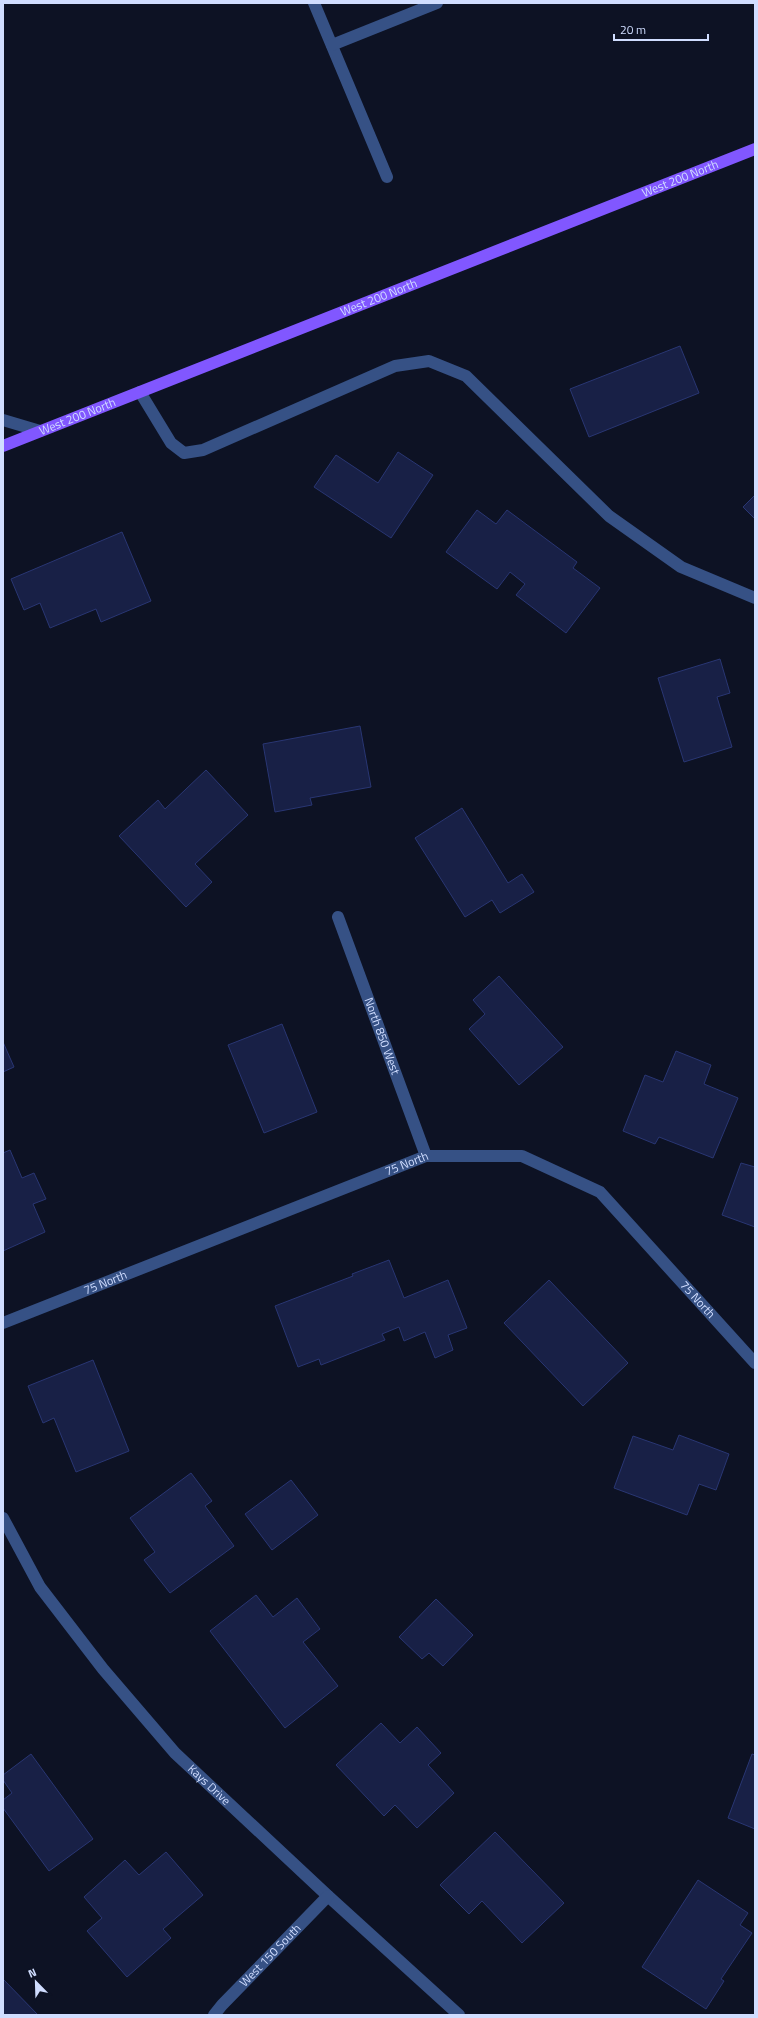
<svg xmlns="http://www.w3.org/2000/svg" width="758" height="2018" viewBox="0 0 758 2018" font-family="'Titillium Web',sans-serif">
  <rect width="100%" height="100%" fill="#0d1224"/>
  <g fill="#182046" stroke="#293673">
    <path d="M680,346L699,393L589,437L570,389Z"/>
    <path d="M398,452L433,475L391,538L314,487L336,455L378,483Z"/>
    <path d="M755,495V519L743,507Z"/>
    <path d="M477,510L496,524L507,510L577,562L573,568L600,588L566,633L516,595L525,584L510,572L497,589L446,552Z"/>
    <path d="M122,532L151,601L101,622L96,609L50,628L40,603L24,610L11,579Z"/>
    <path d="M720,659L730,693L717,697L732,747L684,762L658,678Z"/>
    <path d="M360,726L371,787L310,798L312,805L275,812L263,744Z"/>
    <path d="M206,770L248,815L195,864L212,882L186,907L119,836L158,800L165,809Z"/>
    <path d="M462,808L508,883L522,874L534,892L500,913L492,900L465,917L415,838Z"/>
    <path d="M499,976L563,1047L519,1085L469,1029L485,1014L473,1000Z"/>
    <path d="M282,1024L317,1112L264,1133L228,1045Z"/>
    <path d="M3,1042L14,1067L3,1072Z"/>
    <path d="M676,1051L711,1065L704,1084L738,1098L713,1158L659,1137L655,1144L623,1131L645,1075L663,1082Z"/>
    <path d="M10,1150L22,1178L34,1173L46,1199L33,1204L45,1232L3,1251V1153Z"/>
    <path d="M741,1163L755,1167V1227L722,1215Z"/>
    <path d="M389,1260L404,1298L448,1280L467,1328L448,1335L453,1350L435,1358L425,1332L404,1341L399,1327L382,1334L385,1340L321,1365L319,1359L298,1367L275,1306L353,1276L352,1274Z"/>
    <path d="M549,1280L628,1363L583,1406L504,1323Z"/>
    <path d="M93,1360L129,1451L76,1472L54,1418L43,1423L28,1386Z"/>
    <path d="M679,1435L729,1454L716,1490L699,1484L687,1515L614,1488L633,1436L673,1450Z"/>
    <path d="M191,1473L212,1501L205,1506L234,1546L170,1593L144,1560L155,1552L130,1518Z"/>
    <path d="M291,1480L318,1515L272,1550L245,1514Z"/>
    <path d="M256,1595L273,1617L297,1598L320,1629L303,1642L338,1686L285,1728L210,1631Z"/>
    <path d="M436,1599L473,1635L443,1666L429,1653L422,1659L399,1637Z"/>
    <path d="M381,1723L400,1743L417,1727L441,1753L428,1765L454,1793L417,1828L395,1805L384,1816L336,1765Z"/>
    <path d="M31,1754L93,1839L49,1871L3,1808V1800L12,1793L3,1780V1775Z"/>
    <path d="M752,1754L755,1755V1829L728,1818Z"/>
    <path d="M495,1832L564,1903L522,1943L482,1901L469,1914L440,1885Z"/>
    <path d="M166,1852L203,1895L163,1929L171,1938L127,1977L87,1931L102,1918L84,1897L125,1860L139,1875Z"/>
    <path d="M698,1880L748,1913L740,1925L752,1933L721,1979L724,1981L706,2009L642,1967Z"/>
    <path d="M3,1979L38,2015H3Z"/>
  </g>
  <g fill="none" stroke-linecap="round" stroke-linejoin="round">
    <g stroke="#365185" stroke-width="12">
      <path d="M314,3L387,177"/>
      <path d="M332,45L437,3"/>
      <path d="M140,392L171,443L184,453L203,450L395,366L429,361L466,376L609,516L681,567L755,598"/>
      <path d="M3,420L40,431"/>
      <path id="s1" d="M338,917L426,1156"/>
      <path id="s2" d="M3,1323L426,1156H522L600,1192L755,1363"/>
      <path id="s3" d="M3,1518L40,1587L103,1669L175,1753L328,1896L459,2015"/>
      <path id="s4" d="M214,2015L222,2005L328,1896"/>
    </g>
    <path stroke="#8157ff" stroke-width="12" id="s5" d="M3,446L755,149"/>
  </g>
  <g text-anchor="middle" stroke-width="3" stroke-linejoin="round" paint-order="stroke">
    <g font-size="12" fill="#d0ddff" stroke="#0d1224">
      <text dy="4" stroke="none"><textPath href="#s5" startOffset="728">West 200 North</textPath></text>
      <text dy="4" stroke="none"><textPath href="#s5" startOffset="404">West 200 North</textPath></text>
      <text dy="4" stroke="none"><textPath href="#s5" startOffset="80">West 200 North</textPath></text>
      <text dy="4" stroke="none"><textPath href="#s1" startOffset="127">North 850 West</textPath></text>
      <text dy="4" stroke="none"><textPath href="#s2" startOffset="434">75 North</textPath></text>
      <text dy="4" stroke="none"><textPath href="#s2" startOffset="110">75 North</textPath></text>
      <text dy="4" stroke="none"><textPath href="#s2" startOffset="782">75 North</textPath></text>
      <text dy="4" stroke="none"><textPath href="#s3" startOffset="339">Kays Drive</textPath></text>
      <text dy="4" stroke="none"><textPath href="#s4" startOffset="82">West 150 South</textPath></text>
    </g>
  </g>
  <rect width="758" height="2018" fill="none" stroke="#d0ddff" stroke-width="8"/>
  <g transform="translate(36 1982) rotate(337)" stroke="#0d1224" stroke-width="3" paint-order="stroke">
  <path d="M0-3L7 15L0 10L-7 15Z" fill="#d0ddff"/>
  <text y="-6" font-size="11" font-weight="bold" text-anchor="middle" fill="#d0ddff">N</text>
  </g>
  <path d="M614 34v6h94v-6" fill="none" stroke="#d0ddff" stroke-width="2"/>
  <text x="620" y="34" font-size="12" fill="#d0ddff" stroke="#0d1224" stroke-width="3" paint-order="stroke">20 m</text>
</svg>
